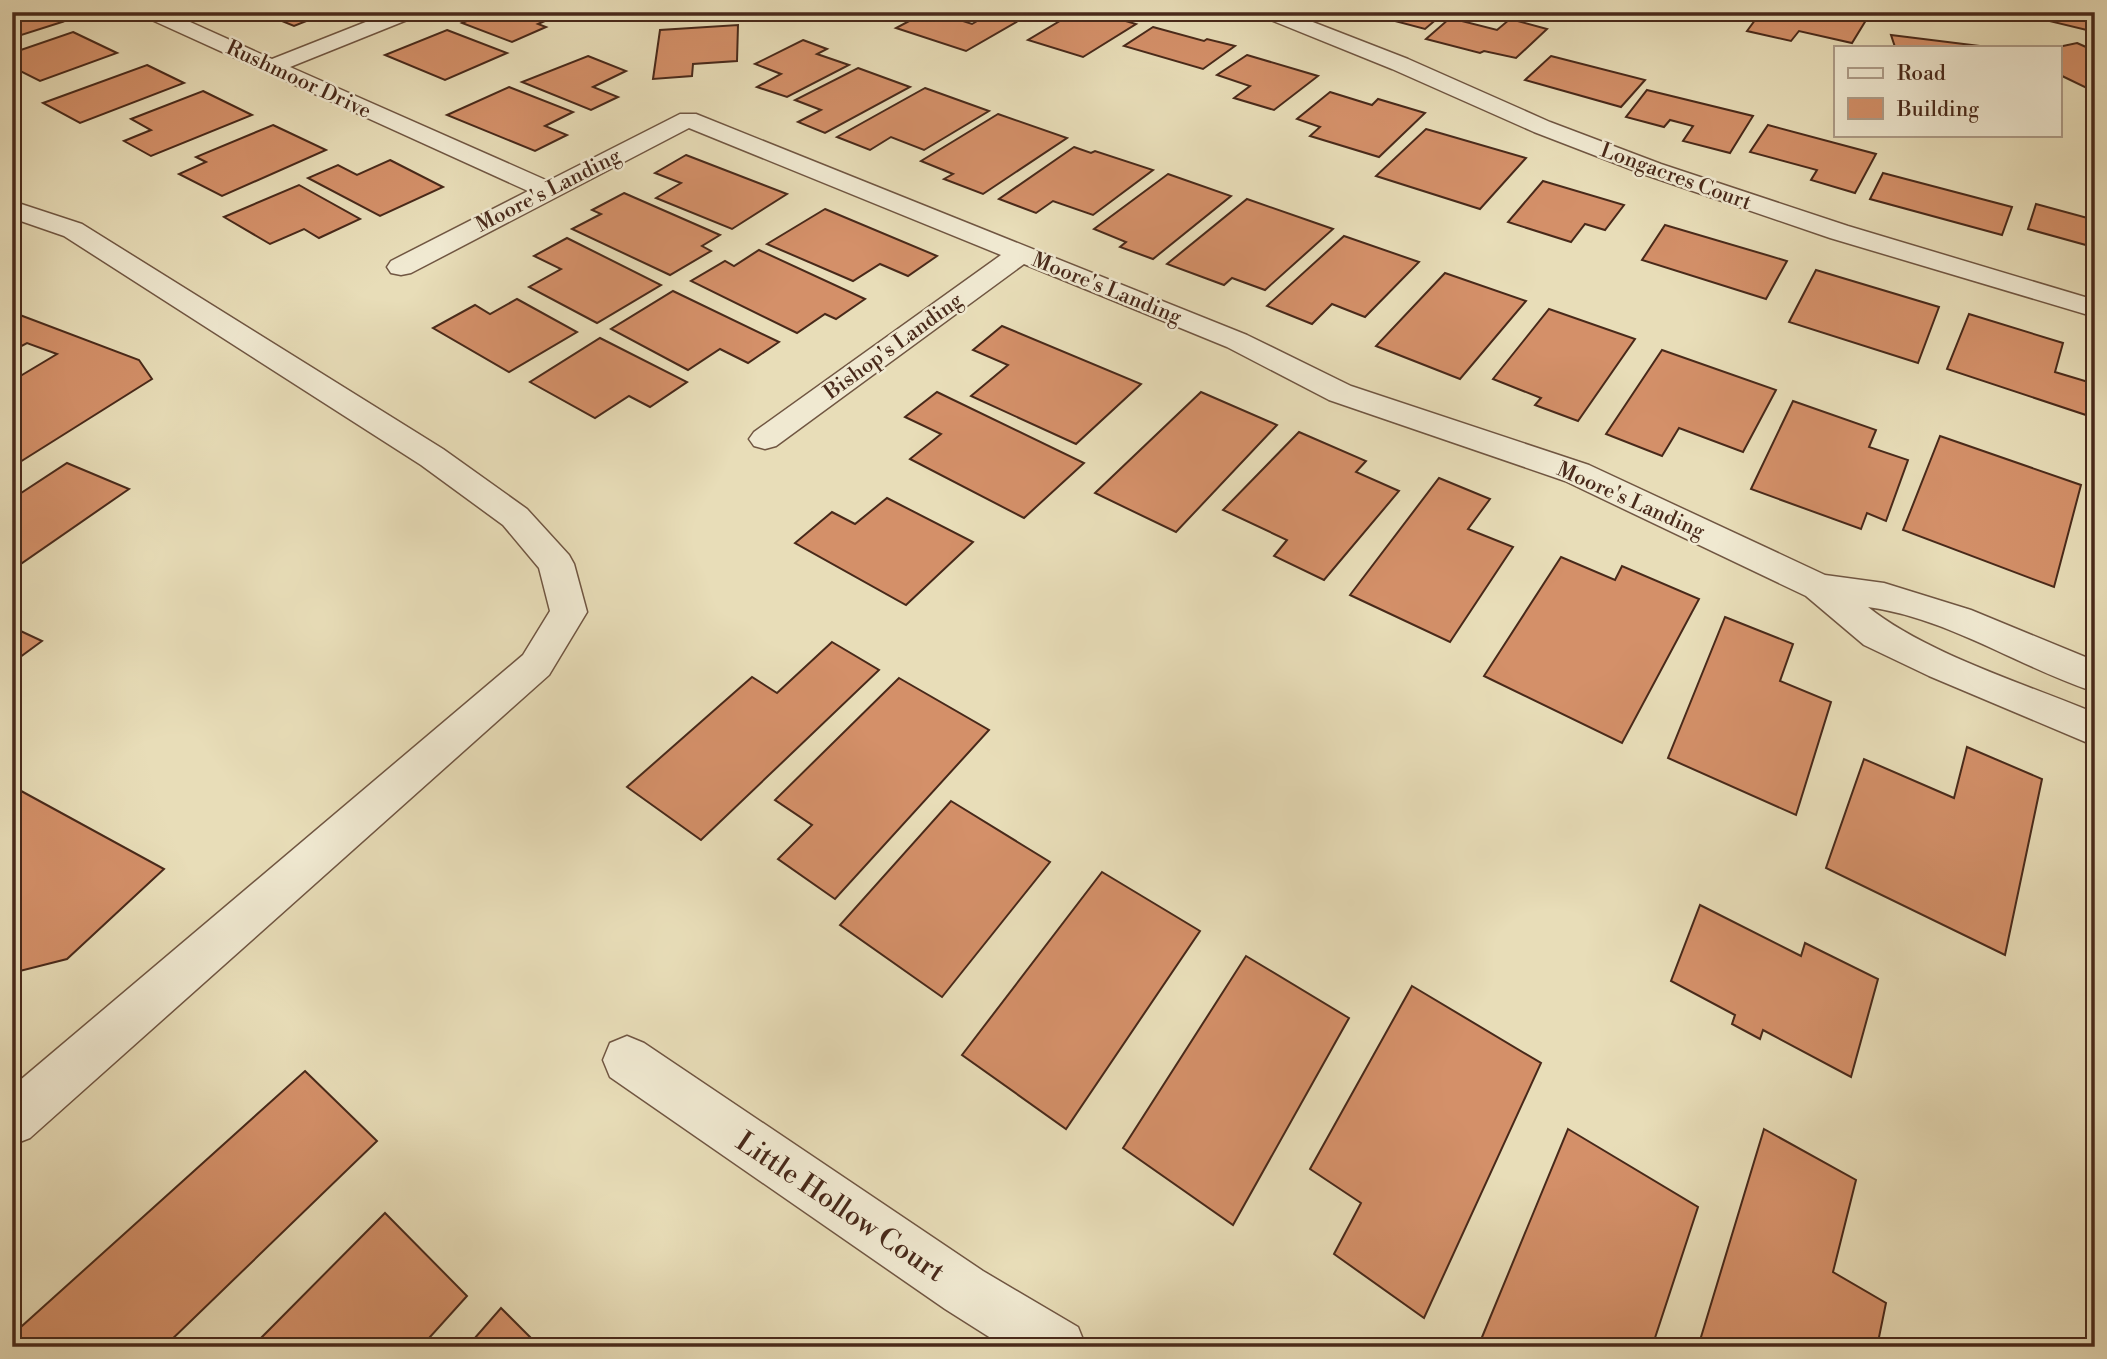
<svg xmlns="http://www.w3.org/2000/svg" width="2107" height="1359" viewBox="0 0 2107 1359" font-family="'Libre Bodoni',serif">
  <rect width="100%" height="100%" fill="#e8ddb8"/>
  <filter id="stains"><feTurbulence type="fractalNoise" baseFrequency=".00286" numOctaves="4"/><feColorMatrix values="0 0 0 0 .2 0 0 0 0 .09 0 0 0 0 .02 0 0 0 .5 -.17"/></filter>
  <radialGradient id="worn" r=".72"><stop offset=".6" stop-color="#630" stop-opacity="0"/><stop offset="1" stop-color="#630" stop-opacity=".3"/></radialGradient>
  <g fill="#d49069" stroke="#48291a" stroke-width="2">
    <path d="M12,12H42L62,22L12,38Z"/>
    <path d="M260,12H329L294,26Z"/>
    <path d="M488,12H565L538,24L546,27L512,42L462,23Z"/>
    <path d="M926,12H935L972,24L991,13L1018,21L966,51L896,28Z"/>
    <path d="M1075,12H1095L1136,24L1083,57L1028,40Z"/>
    <path d="M1361,12H1445L1425,29Z"/>
    <path d="M1761,12H1871L1852,43L1799,31L1791,41L1747,31Z"/>
    <path d="M2051,12H2095V32L2045,20Z"/>
    <path d="M1450,18L1497,30L1510,19L1547,29L1516,58L1484,51L1480,53L1426,39Z"/>
    <path d="M738,25L737,61L693,64L692,76L653,79L660,30Z"/>
    <path d="M1153,27L1204,41L1207,39L1235,46L1203,69L1124,46Z"/>
    <path d="M447,30L507,53L445,80L385,55Z"/>
    <path d="M73,32L117,53L40,81L12,67V53Z"/>
    <path d="M1891,35L1988,47H1895Z"/>
    <path d="M803,40L827,49L817,54L849,65L787,97L757,87L781,74L755,64Z"/>
    <path d="M2077,43L2095,51V92L2060,75L2058,47Z"/>
    <path d="M1247,55L1318,76L1274,110L1234,98L1250,86L1217,75Z"/>
    <path d="M588,56L626,71L593,87L618,97L591,110L522,82Z"/>
    <path d="M1551,56L1645,80L1621,107L1525,80Z"/>
    <path d="M147,65L184,83L80,123L43,103Z"/>
    <path d="M858,68L910,87L825,133L798,122L821,110L795,100Z"/>
    <path d="M509,87L573,112L545,126L567,135L535,151L447,115Z"/>
    <path d="M925,88L989,111L924,150L891,137L870,150L837,137Z"/>
    <path d="M1647,90L1753,116L1730,153L1683,141L1693,126L1670,120L1664,127L1626,117Z"/>
    <path d="M203,91L252,115L151,156L124,141L151,130L131,119Z"/>
    <path d="M1330,92L1372,105L1378,99L1425,113L1379,157L1310,136L1320,127L1297,119Z"/>
    <path d="M998,114L1067,138L983,194L944,179L953,174L921,161Z"/>
    <path d="M273,125L326,150L222,196L179,174L206,162L196,157Z"/>
    <path d="M1768,125L1876,154L1855,193L1811,180L1817,170L1750,152Z"/>
    <path d="M1426,129L1526,158L1480,209L1376,176Z"/>
    <path d="M1074,147L1091,153L1095,151L1153,170L1093,215L1053,201L1036,213L999,199Z"/>
    <path d="M686,155L787,194L732,229L656,198L681,183L655,173Z"/>
    <path d="M390,160L443,187L380,216L308,178L338,165L357,175Z"/>
    <path d="M1883,173L2012,207L2002,235L1870,199Z"/>
    <path d="M1168,174L1231,196L1153,259L1120,247L1126,242L1094,229Z"/>
    <path d="M1543,181L1624,205L1605,230L1585,224L1571,242L1508,222Z"/>
    <path d="M299,185L360,219L319,238L304,229L270,244L224,217Z"/>
    <path d="M624,193L720,235L702,246L711,251L670,275L572,229L601,214L592,210Z"/>
    <path d="M1247,199L1333,229L1265,290L1232,278L1224,285L1167,264Z"/>
    <path d="M2036,204L2095,220V265L2089,263L2093,247L2028,229Z"/>
    <path d="M825,209L937,256L908,276L880,264L853,281L767,244Z"/>
    <path d="M1665,225L1787,261L1766,299L1642,260Z"/>
    <path d="M1344,236L1419,262L1365,317L1332,304L1312,324L1267,306Z"/>
    <path d="M567,238L661,285L597,323L529,287L561,269L534,256Z"/>
    <path d="M759,250L865,299L836,319L825,314L797,333L691,281L725,261L734,266Z"/>
    <path d="M1816,270L1939,307L1918,363L1789,322Z"/>
    <path d="M1445,273L1526,301L1460,379L1376,346Z"/>
    <path d="M673,291L779,342L748,363L720,349L688,370L611,329Z"/>
    <path d="M517,299L577,332L509,372L433,328L475,305L490,314Z"/>
    <path d="M1549,309L1635,339L1578,421L1535,405L1541,398L1493,379Z"/>
    <path d="M12,312L139,360L152,379L12,467V381L57,354L27,343L12,351Z"/>
    <path d="M1969,314L2063,343L2055,372L2095,384V418L1947,369Z"/>
    <path d="M1002,326L1141,384L1076,444L971,396L1008,365L973,350Z"/>
    <path d="M600,338L687,382L650,407L629,396L595,418L530,382Z"/>
    <path d="M1662,350L1776,390L1743,452L1679,428L1662,456L1606,434Z"/>
    <path d="M937,392L1084,463L1024,518L910,459L941,434L905,417Z"/>
    <path d="M1201,392L1277,425L1176,532L1095,493Z"/>
    <path d="M1793,401L1876,430L1869,447L1908,460L1886,521L1867,513L1861,529L1751,489Z"/>
    <path d="M1299,432L1366,461L1356,472L1399,491L1324,580L1274,556L1287,540L1223,510Z"/>
    <path d="M1940,436L2081,485L2054,587L1903,530Z"/>
    <path d="M67,463L129,489L12,570V499Z"/>
    <path d="M1439,478L1490,499L1468,529L1513,547L1450,642L1350,595Z"/>
    <path d="M887,498L973,542L906,605L795,543L832,512L855,524Z"/>
    <path d="M1561,557L1615,580L1622,566L1699,599L1622,743L1484,676Z"/>
    <path d="M1725,617L1793,644L1780,681L1831,702L1796,815L1668,758Z"/>
    <path d="M12,627L42,641L12,663Z"/>
    <path d="M832,642L879,670L701,840L627,787L752,677L777,693Z"/>
    <path d="M899,678L989,730L835,899L778,859L812,825L775,800Z"/>
    <path d="M1967,747L2042,779L2005,955L1826,868L1864,759L1954,798Z"/>
    <path d="M12,786L164,869L67,959L12,973Z"/>
    <path d="M951,801L1050,862L942,997L840,925Z"/>
    <path d="M1102,872L1200,931L1066,1129L962,1055Z"/>
    <path d="M1700,905L1801,956L1805,943L1878,979L1851,1077L1763,1030L1760,1039L1732,1024L1735,1015L1671,981Z"/>
    <path d="M1246,956L1349,1018L1233,1225L1123,1148Z"/>
    <path d="M1412,986L1541,1063L1424,1318L1334,1254L1361,1203L1310,1169Z"/>
    <path d="M305,1071L377,1141L164,1347H12V1335Z"/>
    <path d="M1568,1129L1698,1207L1652,1347H1487L1480,1342Z"/>
    <path d="M1764,1129L1856,1180L1833,1272L1886,1303L1877,1347H1698Z"/>
    <path d="M385,1213L467,1296L421,1347H252Z"/>
    <path d="M501,1308L540,1347H467Z"/>
  </g>
  <g fill="none" stroke-linecap="round" stroke-linejoin="round">
    <g stroke="#705642" stroke-width="3">
      <g id="minor">
        <path d="M140,12H168L272,59L391,12H420L417,16L290,67L548,181L680,114H696L1247,335L1351,386L1589,465L1825,575L1884,583L1971,610L2095,661V692C2019,667 1948,618 1868,607C1925,653 2025,684 2095,713V746L1929,676L1864,645L1806,596L1565,481L1329,400L1227,347L1024,264L776,446L765,449L754,446L749,439L754,432L1001,255L689,128L411,273L401,275L391,273L387,267L391,261L528,191L143,16Z"/>
        <path d="M1258,12H1287L1408,59L1550,122L1661,164L1848,226L2095,300V317L1830,238L1643,174L1534,132L1392,69L1261,16Z"/>
        <path d="M12,201L82,224L443,449L527,509L569,555L574,564L587,612L549,675L30,1138L12,1145V1087L523,655L550,611L539,568L503,525L421,465L64,236L12,218Z"/>
        <path d="M627,1036L644,1043L983,1271L1078,1327L1086,1347H1005L945,1309L610,1077L603,1060L610,1043Z"/>
      </g>
    </g>
    <use href="#minor" fill="#f0e9d1" fill-rule="evenodd"/>
  </g>
  <g text-anchor="middle" stroke-width="5" stroke-linejoin="round" paint-order="stroke">
    <g font-size="21" fill="#48291a" stroke="#f0e9d1">
      <text transform="translate(299 79) rotate(25)" y="7">Rushmoor Drive</text>
      <text transform="translate(1676 176) rotate(20)" y="7">Longacres Court</text>
      <text transform="translate(548 190) rotate(-27)" y="7">Moore's Landing</text>
      <text transform="translate(1107 288) rotate(22)" y="7">Moore's Landing</text>
      <text transform="translate(893 346) rotate(-36)" y="7">Bishop's Landing</text>
      <text transform="translate(1631 500) rotate(24)" y="7">Moore's Landing</text>
    </g>
    <g font-size="28" fill="#48291a" stroke="#f0e9d1">
      <text transform="translate(841 1206) rotate(34)" y="10">Little Hollow Court</text>
    </g>
  </g>
  <rect width="2107" height="1359" fill="none" stroke="#e8ddb8" stroke-width="42"/>
  <rect x="14" y="14" width="2079" height="1331" fill="none" stroke="#48291a" stroke-width="3.5"/>
  <rect x="21" y="21" width="2065" height="1317" fill="none" stroke="#48291a" stroke-width="2"/>
  <rect x="1834" y="46" width="228" height="91" fill="#f0e9d1" stroke="#ad9c88" stroke-width="2"/>
  <rect x="1848" y="68" width="35" height="10" fill="#f0e9d1" stroke="#ad9c88" stroke-width="2"/>
  <text x="1897" y="80" font-size="21" fill="#48291a">Road</text>
  <rect x="1848" y="98" width="35" height="21" fill="#d49069" stroke="#ad9c88" stroke-width="2"/>
  <text x="1897" y="116" font-size="21" fill="#48291a">Building</text>
  <rect width="100%" height="100%" filter="url(#stains)"/>
  <rect width="100%" height="100%" fill="url(#worn)"/>
</svg>
